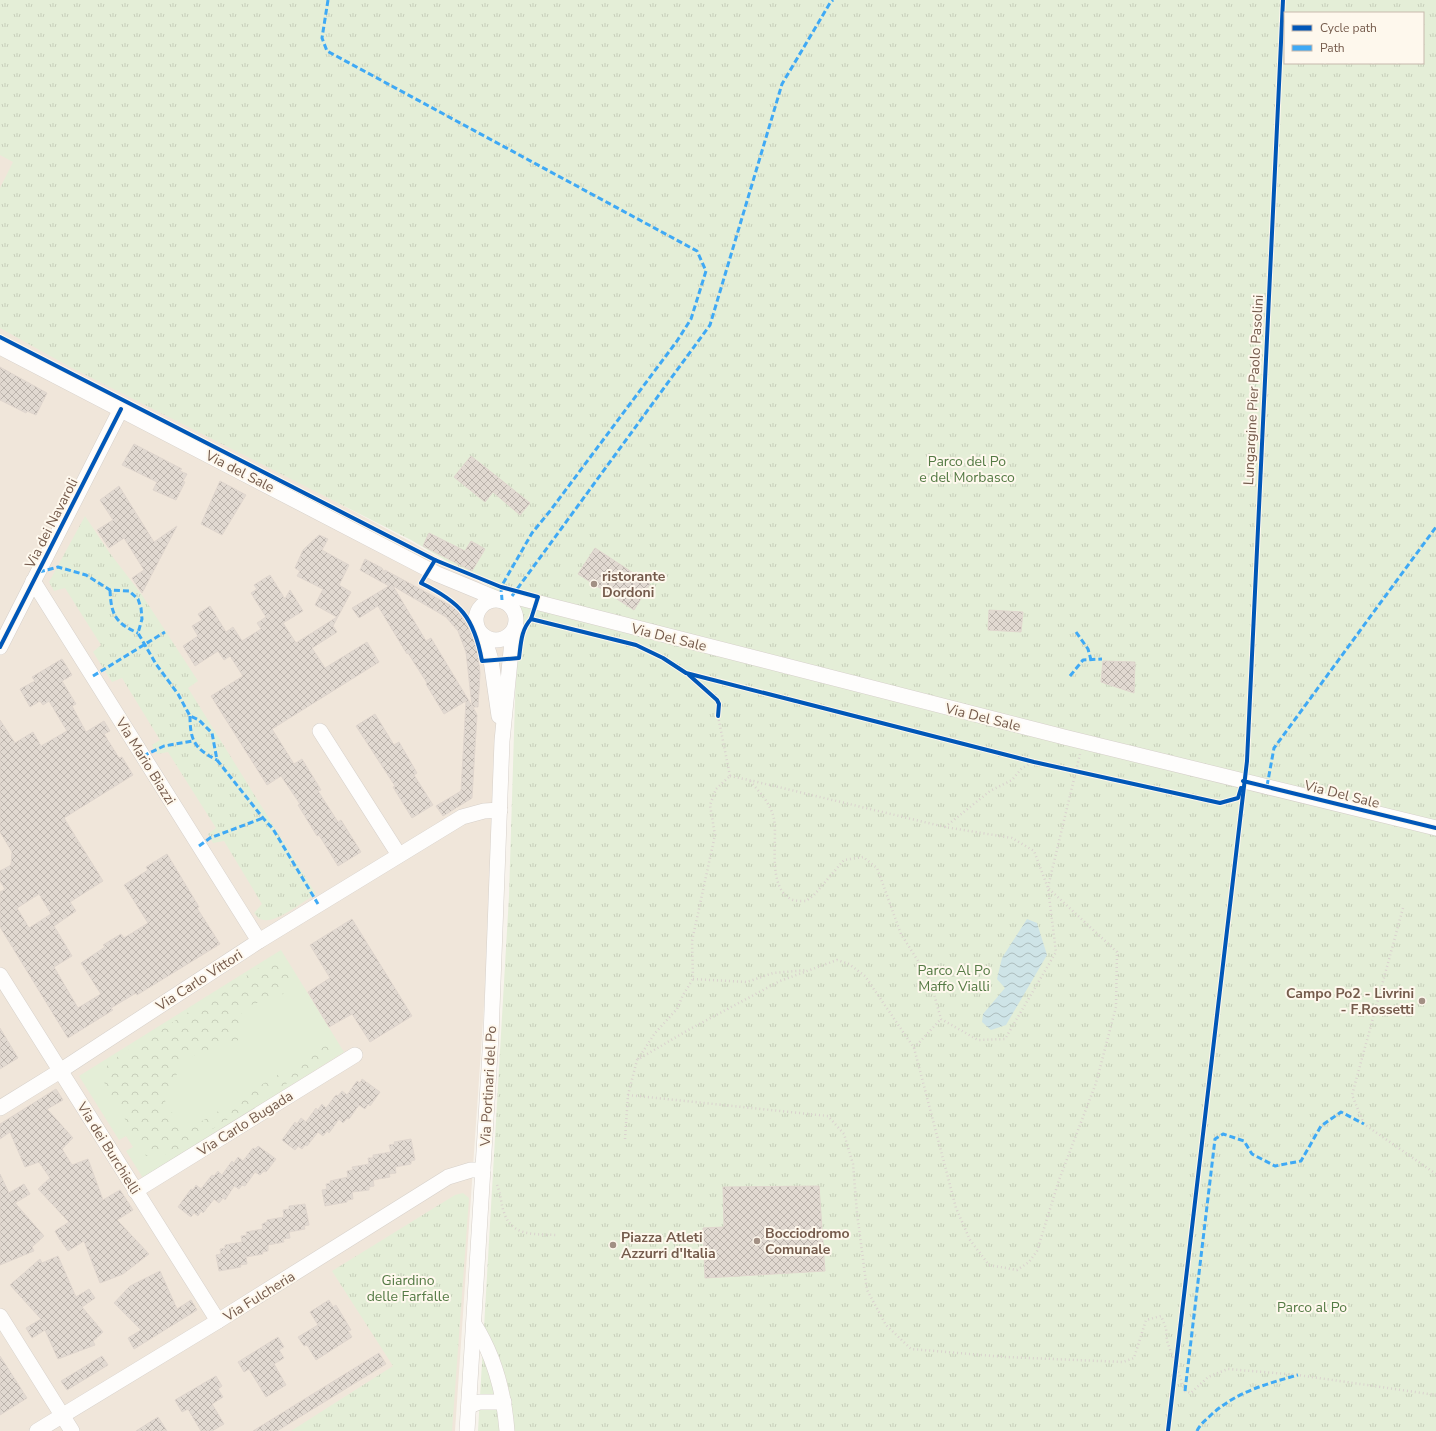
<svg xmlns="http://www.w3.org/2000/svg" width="1436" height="1431" viewBox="0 0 1436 1431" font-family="'Nunito Sans',sans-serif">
  <defs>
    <pattern id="forest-crowns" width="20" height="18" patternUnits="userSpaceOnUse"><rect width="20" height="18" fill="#e4eed7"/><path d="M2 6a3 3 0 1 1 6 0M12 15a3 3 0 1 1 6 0" fill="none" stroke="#c7ceba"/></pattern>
    <pattern id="park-tufts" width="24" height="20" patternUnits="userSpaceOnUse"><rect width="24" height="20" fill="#e4eed7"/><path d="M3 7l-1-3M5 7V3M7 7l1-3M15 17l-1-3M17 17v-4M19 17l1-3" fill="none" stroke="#c7ceba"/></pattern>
    <pattern id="water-waves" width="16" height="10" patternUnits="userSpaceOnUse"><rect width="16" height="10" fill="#cee4e7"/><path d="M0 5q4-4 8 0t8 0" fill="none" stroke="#acbcbd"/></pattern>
    <pattern id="building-cross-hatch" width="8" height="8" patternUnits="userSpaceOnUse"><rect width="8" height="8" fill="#e1d9d1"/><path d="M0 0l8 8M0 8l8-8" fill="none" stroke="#bbb3ac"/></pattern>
  </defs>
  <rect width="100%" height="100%" fill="#f7f3ec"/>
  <g fill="#f0e6da">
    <path d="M0,153L15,161L0,194Z"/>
    <path d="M0,322L413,543L497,592L512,596L455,1431H0Z"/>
  </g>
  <path fill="#e4eed7" d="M281,950L344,1052L143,1178L126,1151L133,1147L126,1136L119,1140L79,1076Z"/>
  <path fill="url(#forest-crowns)" d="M278,956L291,979L283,994L242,1008L239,1040L217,1046L183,1060L165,1101L184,1132L335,1040L341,1050L170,1155L159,1153L146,1156L101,1077L109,1062Z"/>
  <g fill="url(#park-tufts)" fill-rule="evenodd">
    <path d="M0,0H1436V1431H478L509,896L516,668L522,615L506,596L411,540L70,367L0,328V188L13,162L0,155ZM1285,13H1423V63H1285Z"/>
    <path d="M85,516L109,552L142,595L198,681L188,688L316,894C304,901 276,923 264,920C259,920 257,916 254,913L262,904L224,841L213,843L208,834L216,828L168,752L157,754L152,745L160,740L122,678L112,682L93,652L101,645L65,588L54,591L49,582Z"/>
    <path d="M463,1193L469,1198L452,1431H291L393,1366L332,1271L455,1195Z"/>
  </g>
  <path fill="url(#water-waves)" d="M1027,919L1037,923L1047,955L1006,1025L991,1030L982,1022L983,1014L1005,988L997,979L1002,958Z"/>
  <g fill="url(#building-cross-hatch)" stroke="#e0d6ce" fill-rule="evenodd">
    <path d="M0,367L47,393L36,415L27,411L26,413L0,400Z"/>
    <path d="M134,444L182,469L180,471L187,474L183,481L185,482L176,500L153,490L157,482L122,465Z"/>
    <path d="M471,456L530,503L520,515L493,492L485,502L454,477Z"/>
    <path d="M220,481L246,495L222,535L201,524Z"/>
    <path d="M119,486L154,542L177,526L142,593L132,578L144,570L124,538L109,548L97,530L113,520L100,500Z"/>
    <path d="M429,533L465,551L471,541L485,549L472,571L423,546Z"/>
    <path d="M319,535L328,539L322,550L349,565L339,585L351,592L333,626L337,632L312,648L325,668L367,642L379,662L272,729L294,764L302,759L321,790L318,791L338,822L341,820L361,852L338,866L319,835L317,836L298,805L300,804L281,776L267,785L211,696L243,676L230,656L224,660L218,651L195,666L183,646L198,636L192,626L202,620L198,614L210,606L226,632L233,627L242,641L261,629L257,623L266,617L251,593L257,589L254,585L270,575L285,599L290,590L303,611L283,623L296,643L337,617L315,605L323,589L297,576L300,571L295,568L303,550Z"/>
    <path d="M595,548L650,584L634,610L578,574Z"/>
    <path d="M365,559L382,568L384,572L385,570L455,608L467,624L477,648L480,673L478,707H473L477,715L472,798L443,816L436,806L461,791L466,701L444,714L426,684L427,683L408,653L407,654L378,606L359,618L352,608L389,586L360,570ZM393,586L446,617L458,631L466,652L472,706L431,638L426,641Z"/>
    <path d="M989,610L1023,612L1021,632L988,630Z"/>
    <path d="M62,659L72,675L62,681L76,704L72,706L86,732L104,721L110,731L104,734L119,758L122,757L133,775L64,818L103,881L70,902L76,911L54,926L72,956L54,967L78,1008L101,994L81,963L105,947L103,945L121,934L124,938L148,923L124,885L148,870L146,867L167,854L199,907L197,908L220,944L137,995L136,993L111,1008L113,1010L68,1038L0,927V892L5,889L0,881V871L11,865L12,852L0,832V720L15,743L33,732L41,746L67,731L49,701L43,705L40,701L30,707L20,689L35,681L32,677ZM39,894L51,914L29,928L17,908Z"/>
    <path d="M1103,661L1135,662L1134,693L1101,682Z"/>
    <path d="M375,714L394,745L399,742L417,773L414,775L433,805L412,818L393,787L395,786L356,726Z"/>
    <path d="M352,919L412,1016L370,1042L352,1014L329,1027L308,992L330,978L310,945Z"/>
    <path d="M0,1028L18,1058L0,1069Z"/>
    <path d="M362,1079L380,1092L370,1106L368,1104L365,1109L359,1105L349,1119L347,1118L343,1123L339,1119L329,1133L327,1131L323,1136L318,1132L307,1146L305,1145L302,1149L298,1146L295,1150L282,1140L295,1122L297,1124L301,1118L306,1122L316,1108L318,1110L322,1104L326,1108L336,1095L338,1096L342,1091L347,1095L357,1081L360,1083Z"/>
    <path d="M56,1089L63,1100L47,1109L73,1138L62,1149L72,1165L88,1159L103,1200L120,1190L133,1210L117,1220L149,1254L123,1274L100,1283L84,1241L68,1251L61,1241L63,1239L60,1240L55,1231L69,1222L38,1189L50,1178L39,1162L25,1167L10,1132L0,1139V1124Z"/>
    <path d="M411,1139L415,1160L411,1161V1164L395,1167L396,1173L389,1174L390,1177L373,1180L374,1186L369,1187V1190L352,1192L353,1199L347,1200V1202L325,1206L322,1190L327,1189L326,1184L331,1183L330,1181L348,1177L347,1171L353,1170L352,1167L369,1164L368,1158H373V1155L391,1152L389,1145L395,1144L394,1142Z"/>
    <path d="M258,1146L276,1159L266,1172L264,1171L260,1175L255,1172L245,1186L242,1185L239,1189L234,1186L225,1200L223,1198L219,1203L214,1199L203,1213L201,1211L198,1216L194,1213L191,1217L178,1207L191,1189L193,1190L196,1185L201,1189L212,1175L214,1176L218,1171L222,1175L232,1161L234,1163L238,1157L243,1161L253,1148L255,1149Z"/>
    <path d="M0,1174L9,1193L24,1184L30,1194L15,1203L44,1236L32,1247L34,1251L0,1265Z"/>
    <path d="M819,1186L825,1271L705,1278L703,1228L724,1227L723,1187Z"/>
    <path d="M305,1204L309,1225L304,1226L305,1229L289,1232L290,1238L283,1239L284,1242L268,1245V1251L262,1252L263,1254L246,1257L247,1264L240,1265L241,1267L219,1271L216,1255L221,1254L220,1249L225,1248V1245L242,1242L241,1236L247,1235L246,1232L263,1229L262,1224L267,1222V1220L284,1217L283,1210L289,1209V1206Z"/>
    <path d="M58,1256L76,1297L89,1289L95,1298L82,1307L103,1332L93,1341L95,1345L58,1359L45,1330L32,1338L26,1328L41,1319L10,1285L40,1259L42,1263Z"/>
    <path d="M160,1271L177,1309L191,1300L197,1310L134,1349L128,1338L141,1330L114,1303L130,1286Z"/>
    <path d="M329,1300L333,1307L336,1305L351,1330L348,1331L352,1337L316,1360L307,1345L304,1346L298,1337L318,1325L310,1312Z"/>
    <path d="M278,1337L284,1347L279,1350L284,1358L274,1364L286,1385L266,1397L249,1369L244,1372L238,1362Z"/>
    <path d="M379,1353L386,1364L277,1431H253Z"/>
    <path d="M0,1356L27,1398L0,1415Z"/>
    <path d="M102,1356L108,1365L67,1390L61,1381Z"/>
    <path d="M216,1376L222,1386L218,1389L223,1397L212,1404L224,1424L212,1431H201L188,1409L182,1412L175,1400Z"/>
    <path d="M158,1417L167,1431H136Z"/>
  </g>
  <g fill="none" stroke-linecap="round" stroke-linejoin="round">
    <g stroke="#d6d0ca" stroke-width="16">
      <g id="minor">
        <path d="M0,347L437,574L500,600"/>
        <path d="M33,581L259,941"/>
        <circle cx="496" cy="620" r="20"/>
        <path d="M505,601V598L512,596L1068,738L1436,828"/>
        <path d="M484,637L491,660L499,716"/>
        <path d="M0,647L121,409"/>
        <path d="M320,731L399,855"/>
        <path d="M0,975L218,1321"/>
        <path d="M0,1108L60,1071L259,941L462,817L484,811L500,810"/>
        <path d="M135,1191L355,1055"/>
        <path d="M0,1316L72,1431"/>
        <path d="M474,1324C495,1357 504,1392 507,1431"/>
        <path d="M469,1406L479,1402H504"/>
        <path d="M37,1431L218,1321L448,1177L471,1170H483"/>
        <path d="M467,1431L491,1036L502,741L512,641L516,626"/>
      </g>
    </g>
    <g stroke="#dad2ce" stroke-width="2.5" stroke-dasharray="1 3" stroke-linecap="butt">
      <path d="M718,716L730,776"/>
      <path d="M730,776L749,780L945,827L1012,838L1034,851L1048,888L1056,952L1005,1039L978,1040L941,1019L930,980L901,934L877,868L863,857L844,860L814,895L806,901C802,901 797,901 793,900C766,889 778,841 774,819C771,804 759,791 749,780"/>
      <path d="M945,827L990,791L1012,780L1022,768L1034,762"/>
      <path d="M1048,887L1080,754"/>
      <path d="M1403,908L1352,1095L1364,1124L1436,1174"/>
      <path d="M693,979L747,982L773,973L807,970"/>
      <path d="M914,1048L941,1019"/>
      <path d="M638,1059L655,1033L677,1009L683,995L693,979L692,941L715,835L710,805L716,789L730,776"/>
      <path d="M628,1095L828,1116L844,1134L853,1164L857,1213L867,1290L886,1325L911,1349L1006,1357L1123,1362L1134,1358L1146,1320L1161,1316L1166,1328L1167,1341L1185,1391L1191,1393L1208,1377L1228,1369L1298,1375L1436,1395"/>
      <path d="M625,1139L628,1095L637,1060L690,1029L780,981L837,960L849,964L865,976L914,1048L956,1208L970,1240L989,1265L1017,1270L1029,1262L1037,1251L1059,1180L1096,1083L1116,1007L1117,952L1048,888"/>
      <path d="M497,1185C501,1194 501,1206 505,1215C513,1237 538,1234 557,1235"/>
    </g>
    <use href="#minor" stroke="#fefdfc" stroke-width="15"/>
    <g stroke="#3fa9f5" stroke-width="3" stroke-dasharray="6 3" stroke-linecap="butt">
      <path d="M328,0L322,38L327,51L697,251L706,271L691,319L677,341L550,511L532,533L501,587L502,600"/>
      <path d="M39,572L58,567L86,575L110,590L129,591L138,599L141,608L142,619L138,633L156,664L178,694L190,716L199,720L212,733L217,760L263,818L273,829L318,904"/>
      <path d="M110,590C111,614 115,623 138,633"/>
      <path d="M512,596L710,325L782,84L830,3L833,0"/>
      <path d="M1076,632L1088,649L1091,660"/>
      <path d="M93,676L165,632"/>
      <path d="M1070,676L1083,660L1102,659"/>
      <path d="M190,716C190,741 195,749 217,760"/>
      <path d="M143,756L164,746L193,741"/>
      <path d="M1267,786L1274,748L1436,527"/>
      <path d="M199,846L210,838L263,818"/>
      <path d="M1185,1391L1215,1139L1223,1134L1244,1141L1252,1154L1275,1166L1301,1161L1321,1126L1341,1112L1364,1124"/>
      <path d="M1197,1431C1200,1424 1206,1420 1211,1415C1236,1392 1266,1384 1298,1375"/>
    </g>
    <g stroke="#fef8ed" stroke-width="6">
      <g id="cycleway">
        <path d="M0,337L435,560L501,587L538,597L531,619"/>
        <path d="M435,560L421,583C460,602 474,617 482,661L519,658C521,643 521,630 531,619L636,645L663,658L686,673L1034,762L1220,803L1238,798L1241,788"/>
        <path d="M0,647L121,409"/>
        <path d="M689,675L717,700L719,704L718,716"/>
        <path d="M1243,781L1436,828"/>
        <path d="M1168,1431L1247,761L1283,0"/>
      </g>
    </g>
    <use href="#cycleway" stroke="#0057b8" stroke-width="4"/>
  </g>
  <g fill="#a29084" stroke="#fef8ed" stroke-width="1.5">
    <circle cx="594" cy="584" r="4"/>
    <circle cx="1422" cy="1001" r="4"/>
    <circle cx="757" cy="1241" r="4"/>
    <circle cx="613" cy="1245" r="4"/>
  </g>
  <g text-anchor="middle" stroke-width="4" stroke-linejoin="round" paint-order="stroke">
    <g font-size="14" fill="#755b4c" stroke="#fef8ed">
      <text transform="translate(1253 390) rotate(-87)" y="5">Lungargine Pier Paolo Pasolini</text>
      <text transform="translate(240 471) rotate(27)" y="5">Via del Sale</text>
      <text transform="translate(51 523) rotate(-63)" y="5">Via dei Navaroli</text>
      <text transform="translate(669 637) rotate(14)" y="5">Via Del Sale</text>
      <text transform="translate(983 717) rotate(14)" y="5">Via Del Sale</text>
      <text transform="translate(146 761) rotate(58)" y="5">Via Mario Biazzi</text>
      <text transform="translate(1342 794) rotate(14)" y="5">Via Del Sale</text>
      <text transform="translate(199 980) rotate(-33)" y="5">Via Carlo Vittori</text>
      <text transform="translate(488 1086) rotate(-87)" y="5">Via Portinari del Po</text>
      <text transform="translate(245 1123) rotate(-32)" y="5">Via Carlo Bugada</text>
      <text transform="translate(109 1148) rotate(58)" y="5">Via dei Burchielli</text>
      <text transform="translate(259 1296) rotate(-32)" y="5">Via Fulcheria</text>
    </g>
    <g font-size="14" fill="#547a44" stroke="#fef8ed">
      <text x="967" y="466">Parco del Po<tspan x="967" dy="16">e del Morbasco</tspan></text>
      <text x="954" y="975">Parco Al Po<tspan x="954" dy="16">Maffo Vialli</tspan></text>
      <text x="408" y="1285">Giardino<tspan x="408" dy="16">delle Farfalle</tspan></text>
      <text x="1312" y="1312">Parco al Po</text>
    </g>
    <g font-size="14" font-weight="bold" fill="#755b4c" stroke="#fef8ed" text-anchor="start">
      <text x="602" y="581">ristorante<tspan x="602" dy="16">Dordoni</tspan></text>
      <text x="1414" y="998" text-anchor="end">Campo Po2 - Livrini<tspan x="1414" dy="16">- F.Rossetti</tspan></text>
      <text x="765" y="1238">Bocciodromo<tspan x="765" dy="16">Comunale</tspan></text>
      <text x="621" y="1242">Piazza Atleti<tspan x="621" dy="16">Azzurri d'Italia</tspan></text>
    </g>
  </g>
  <rect x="1284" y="12" width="140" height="52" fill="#fef8ed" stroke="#c7b9ad"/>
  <rect x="1292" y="25" width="20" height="6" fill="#0057b8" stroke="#c7b9ad"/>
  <text x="1320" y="32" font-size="12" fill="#755b4c">Cycle path</text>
  <rect x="1292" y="45" width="20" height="6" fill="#3fa9f5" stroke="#c7b9ad"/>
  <text x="1320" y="52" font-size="12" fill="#755b4c">Path</text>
</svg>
